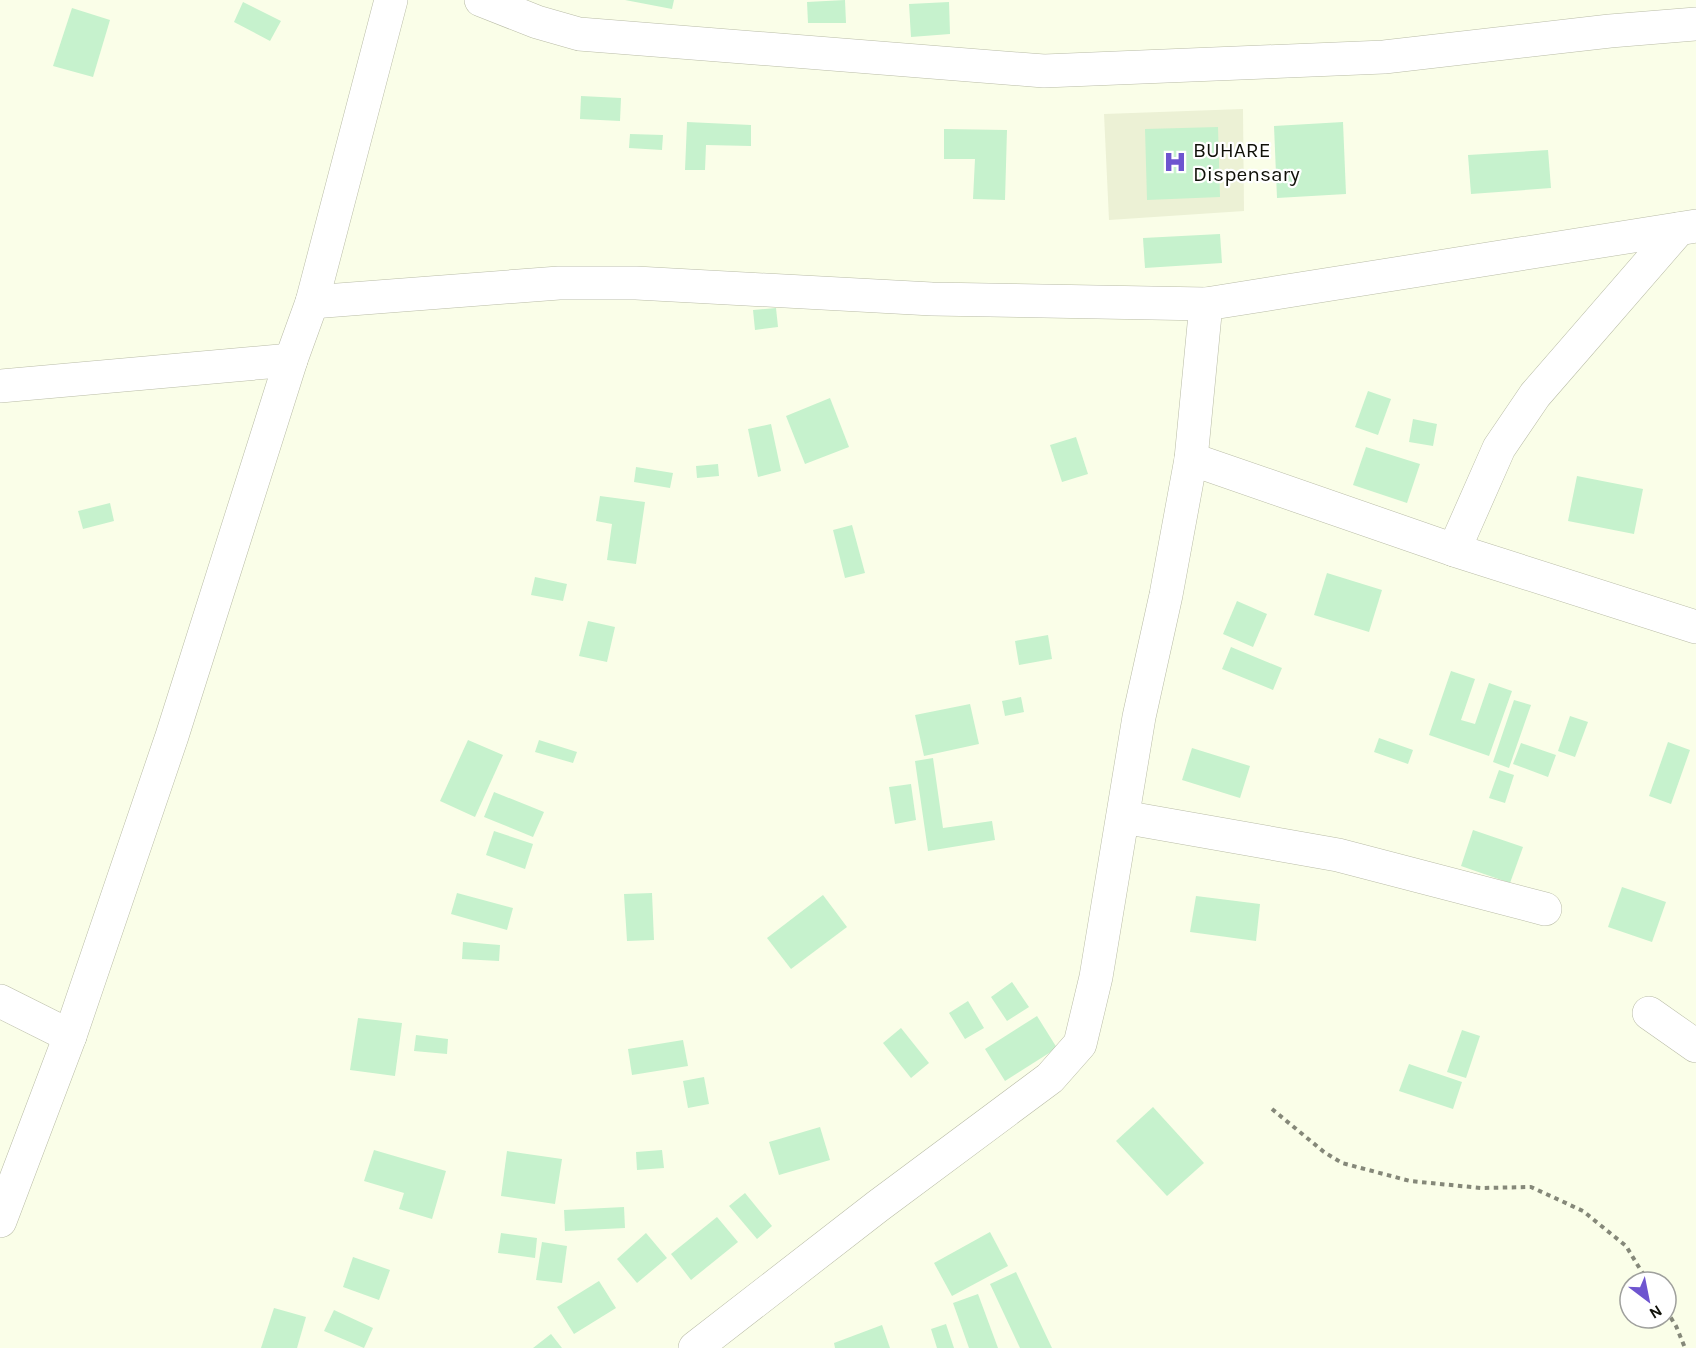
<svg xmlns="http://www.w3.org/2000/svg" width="1696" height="1348" viewBox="0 0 1696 1348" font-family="Karla,sans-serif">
  <rect width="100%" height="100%" fill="#fafee8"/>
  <path fill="#ecf1d5" d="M1243,109L1244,211L1109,220L1104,114Z"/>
  <g fill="#c6f2cd">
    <path d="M625,0H674L672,9Z"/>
    <path d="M845,0L846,23H808L807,2Z"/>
    <path d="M243,2L281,21L270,41L234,22Z"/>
    <path d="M949,2L950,34L911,37L909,4Z"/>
    <path d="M72,8L110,20L93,77L53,66Z"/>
    <path d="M581,96L621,98L620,121L580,119Z"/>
    <path d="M687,122L751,125V146L706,145L705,170H685Z"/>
    <path d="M1343,122L1346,194L1277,198L1274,126Z"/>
    <path d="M1218,127L1220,197L1147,200L1145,129Z"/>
    <path d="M944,129L1007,130L1005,200L973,199L975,159H944Z"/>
    <path d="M630,134L663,135L662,150L629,148Z"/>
    <path d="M1548,150L1551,188L1471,194L1468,155Z"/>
    <path d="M1220,234L1222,263L1145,268L1143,238Z"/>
    <path d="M776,308L778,327L755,330L753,310Z"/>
    <path d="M1368,391L1391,399L1378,435L1355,427Z"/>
    <path d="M830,398L849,447L805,464L786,416Z"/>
    <path d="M1413,419L1437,424L1433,446L1409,442Z"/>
    <path d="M771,424L781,471L758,477L748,429Z"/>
    <path d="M1076,437L1088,474L1062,482L1050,445Z"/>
    <path d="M1366,447L1420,464L1407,503L1353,485Z"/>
    <path d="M718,464L719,476L697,478L696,466Z"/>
    <path d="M636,467L673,473L670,488L634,482Z"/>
    <path d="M1577,476L1643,489L1634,534L1568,521Z"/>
    <path d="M600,496L645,502L636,564L607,560L612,524L596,521Z"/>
    <path d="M110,503L114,521L83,529L78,511Z"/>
    <path d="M852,525L865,573L845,578L833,530Z"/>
    <path d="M1327,573L1382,590L1369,632L1314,615Z"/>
    <path d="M535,577L567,584L563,601L531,595Z"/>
    <path d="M1237,601L1267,614L1253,647L1223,634Z"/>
    <path d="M588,621L615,627L607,662L579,656Z"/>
    <path d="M1048,635L1052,659L1019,665L1015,641Z"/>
    <path d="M1231,647L1282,668L1273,690L1222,669Z"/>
    <path d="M1451,671L1475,679L1461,720L1475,724L1489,683L1512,691L1489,756L1429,735Z"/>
    <path d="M1021,697L1024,712L1005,716L1002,701Z"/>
    <path d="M1514,700L1531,705L1509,768L1493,762Z"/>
    <path d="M970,704L979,744L924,756L915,715Z"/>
    <path d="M1570,716L1588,722L1575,757L1558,751Z"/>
    <path d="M1379,738L1413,750L1408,764L1374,752Z"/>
    <path d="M468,740L503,755L475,817L440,801Z"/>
    <path d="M539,740L577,752L573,763L535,752Z"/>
    <path d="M1668,742L1690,750L1671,804L1649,796Z"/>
    <path d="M1521,743L1556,755L1548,777L1513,764Z"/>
    <path d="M1192,748L1250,766L1240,798L1182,780Z"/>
    <path d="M933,758L943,828L992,821L995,840L928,851L915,761Z"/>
    <path d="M1499,770L1514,775L1505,803L1489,798Z"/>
    <path d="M911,784L916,820L895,824L889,787Z"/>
    <path d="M494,792L544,812L533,837L484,817Z"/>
    <path d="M1473,830L1523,847L1510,883L1461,866Z"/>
    <path d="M494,831L533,844L525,869L486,855Z"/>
    <path d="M1622,887L1666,902L1652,942L1608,927Z"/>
    <path d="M457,893L513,908L507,930L451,914Z"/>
    <path d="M652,893L654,940L627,941L624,894Z"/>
    <path d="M823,895L847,927L791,969L767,938Z"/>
    <path d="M1196,896L1260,904L1256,941L1190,932Z"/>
    <path d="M463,942L500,945L499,961L462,959Z"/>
    <path d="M1012,982L1029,1007L1007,1021L991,997Z"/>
    <path d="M968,1001L984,1028L965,1039L949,1013Z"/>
    <path d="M1037,1016L1057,1048L1005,1081L985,1049Z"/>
    <path d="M358,1018L402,1023L395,1076L350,1070Z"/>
    <path d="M901,1028L929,1063L911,1078L883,1043Z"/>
    <path d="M1462,1030L1480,1036L1466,1078L1447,1072Z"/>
    <path d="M416,1035L448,1039L447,1054L414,1051Z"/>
    <path d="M683,1040L688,1066L632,1075L628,1049Z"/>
    <path d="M1409,1064L1462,1082L1453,1109L1399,1091Z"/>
    <path d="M704,1077L709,1104L688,1108L683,1081Z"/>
    <path d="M1153,1107L1204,1163L1167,1196L1116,1141Z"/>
    <path d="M820,1127L830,1160L779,1175L769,1142Z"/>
    <path d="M374,1150L446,1171L432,1219L399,1209L404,1193L364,1181Z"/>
    <path d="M662,1150L664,1168L637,1170L636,1152Z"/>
    <path d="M507,1151L562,1159L555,1204L501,1196Z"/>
    <path d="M745,1193L772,1226L757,1239L729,1206Z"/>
    <path d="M624,1207L625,1228L565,1231L564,1210Z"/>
    <path d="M717,1217L738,1242L691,1280L671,1254Z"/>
    <path d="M990,1232L1008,1266L952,1296L934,1263Z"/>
    <path d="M501,1233L537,1238L535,1258L498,1253Z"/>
    <path d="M646,1233L667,1258L637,1283L617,1259Z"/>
    <path d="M542,1242L567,1246L562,1283L536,1280Z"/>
    <path d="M353,1257L390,1270L379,1300L343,1287Z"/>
    <path d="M1016,1272L1052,1348H1020L990,1284Z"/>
    <path d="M599,1281L616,1308L574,1334L557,1307Z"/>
    <path d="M978,1294L998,1348H969L953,1303Z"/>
    <path d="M274,1308L306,1317L297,1348H261Z"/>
    <path d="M334,1310L373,1328L364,1348L324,1331Z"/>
    <path d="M946,1324L954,1348H937L931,1329Z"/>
    <path d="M882,1325L890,1348H835L834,1343Z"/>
    <path d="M551,1334L562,1348H533Z"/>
  </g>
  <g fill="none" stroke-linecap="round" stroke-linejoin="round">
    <g stroke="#b9bca7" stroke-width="34">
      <g id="street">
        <path d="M481,0L537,22L579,34L1044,71L1384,57L1610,31L1696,24"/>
        <path d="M312,302L559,283H636L932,299L1206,304L1696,226"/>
        <path d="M1191,459L1454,550L1696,627"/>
        <path d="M1454,550L1499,448L1535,395L1679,229"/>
        <path d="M1123,817L1338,855L1545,909"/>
        <path d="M0,1001L70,1036"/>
        <path d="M1649,1013L1696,1046"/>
        <path d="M695,1348L878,1206L1050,1078L1080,1044L1096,977L1139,717L1166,595L1191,459L1206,304"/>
      </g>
    </g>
    <g stroke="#b9bca7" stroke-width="34">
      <g id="secondary">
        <path d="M0,386L291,360"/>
        <path d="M0,1221L70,1036L172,736L291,360L312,302L391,0"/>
      </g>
    </g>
    <g stroke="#858879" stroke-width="4" stroke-dasharray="4.5 4.5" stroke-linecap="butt">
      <path d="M1272,1109L1324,1152L1342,1163L1410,1181L1481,1188L1531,1187L1583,1211L1626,1246L1648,1282"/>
      <path d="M1666,1310L1676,1326L1685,1348"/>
    </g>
    <use href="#street" stroke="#fff" stroke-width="33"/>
    <use href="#secondary" stroke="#fff" stroke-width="33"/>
  </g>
  <defs>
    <g id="hospital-bare" transform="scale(1.8)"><path d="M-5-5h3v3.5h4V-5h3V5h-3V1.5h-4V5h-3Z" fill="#6e55cf" stroke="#fff" stroke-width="2.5" paint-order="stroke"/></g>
  </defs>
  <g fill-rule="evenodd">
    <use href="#hospital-bare" x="1175" y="162"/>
  </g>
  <g text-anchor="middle" stroke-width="4.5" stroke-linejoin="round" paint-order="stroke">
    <g font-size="21" fill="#101109" stroke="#fff" text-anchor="start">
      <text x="1193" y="157">BUHARE<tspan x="1193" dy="24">Dispensary</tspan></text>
    </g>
  </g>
  <g transform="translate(1648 1300) rotate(148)"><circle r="28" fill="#ffffff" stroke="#9fa09d" stroke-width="1.5"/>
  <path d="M0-4.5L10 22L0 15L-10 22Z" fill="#6e55cf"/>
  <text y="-9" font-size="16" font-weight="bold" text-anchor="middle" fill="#101109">N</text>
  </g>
</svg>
